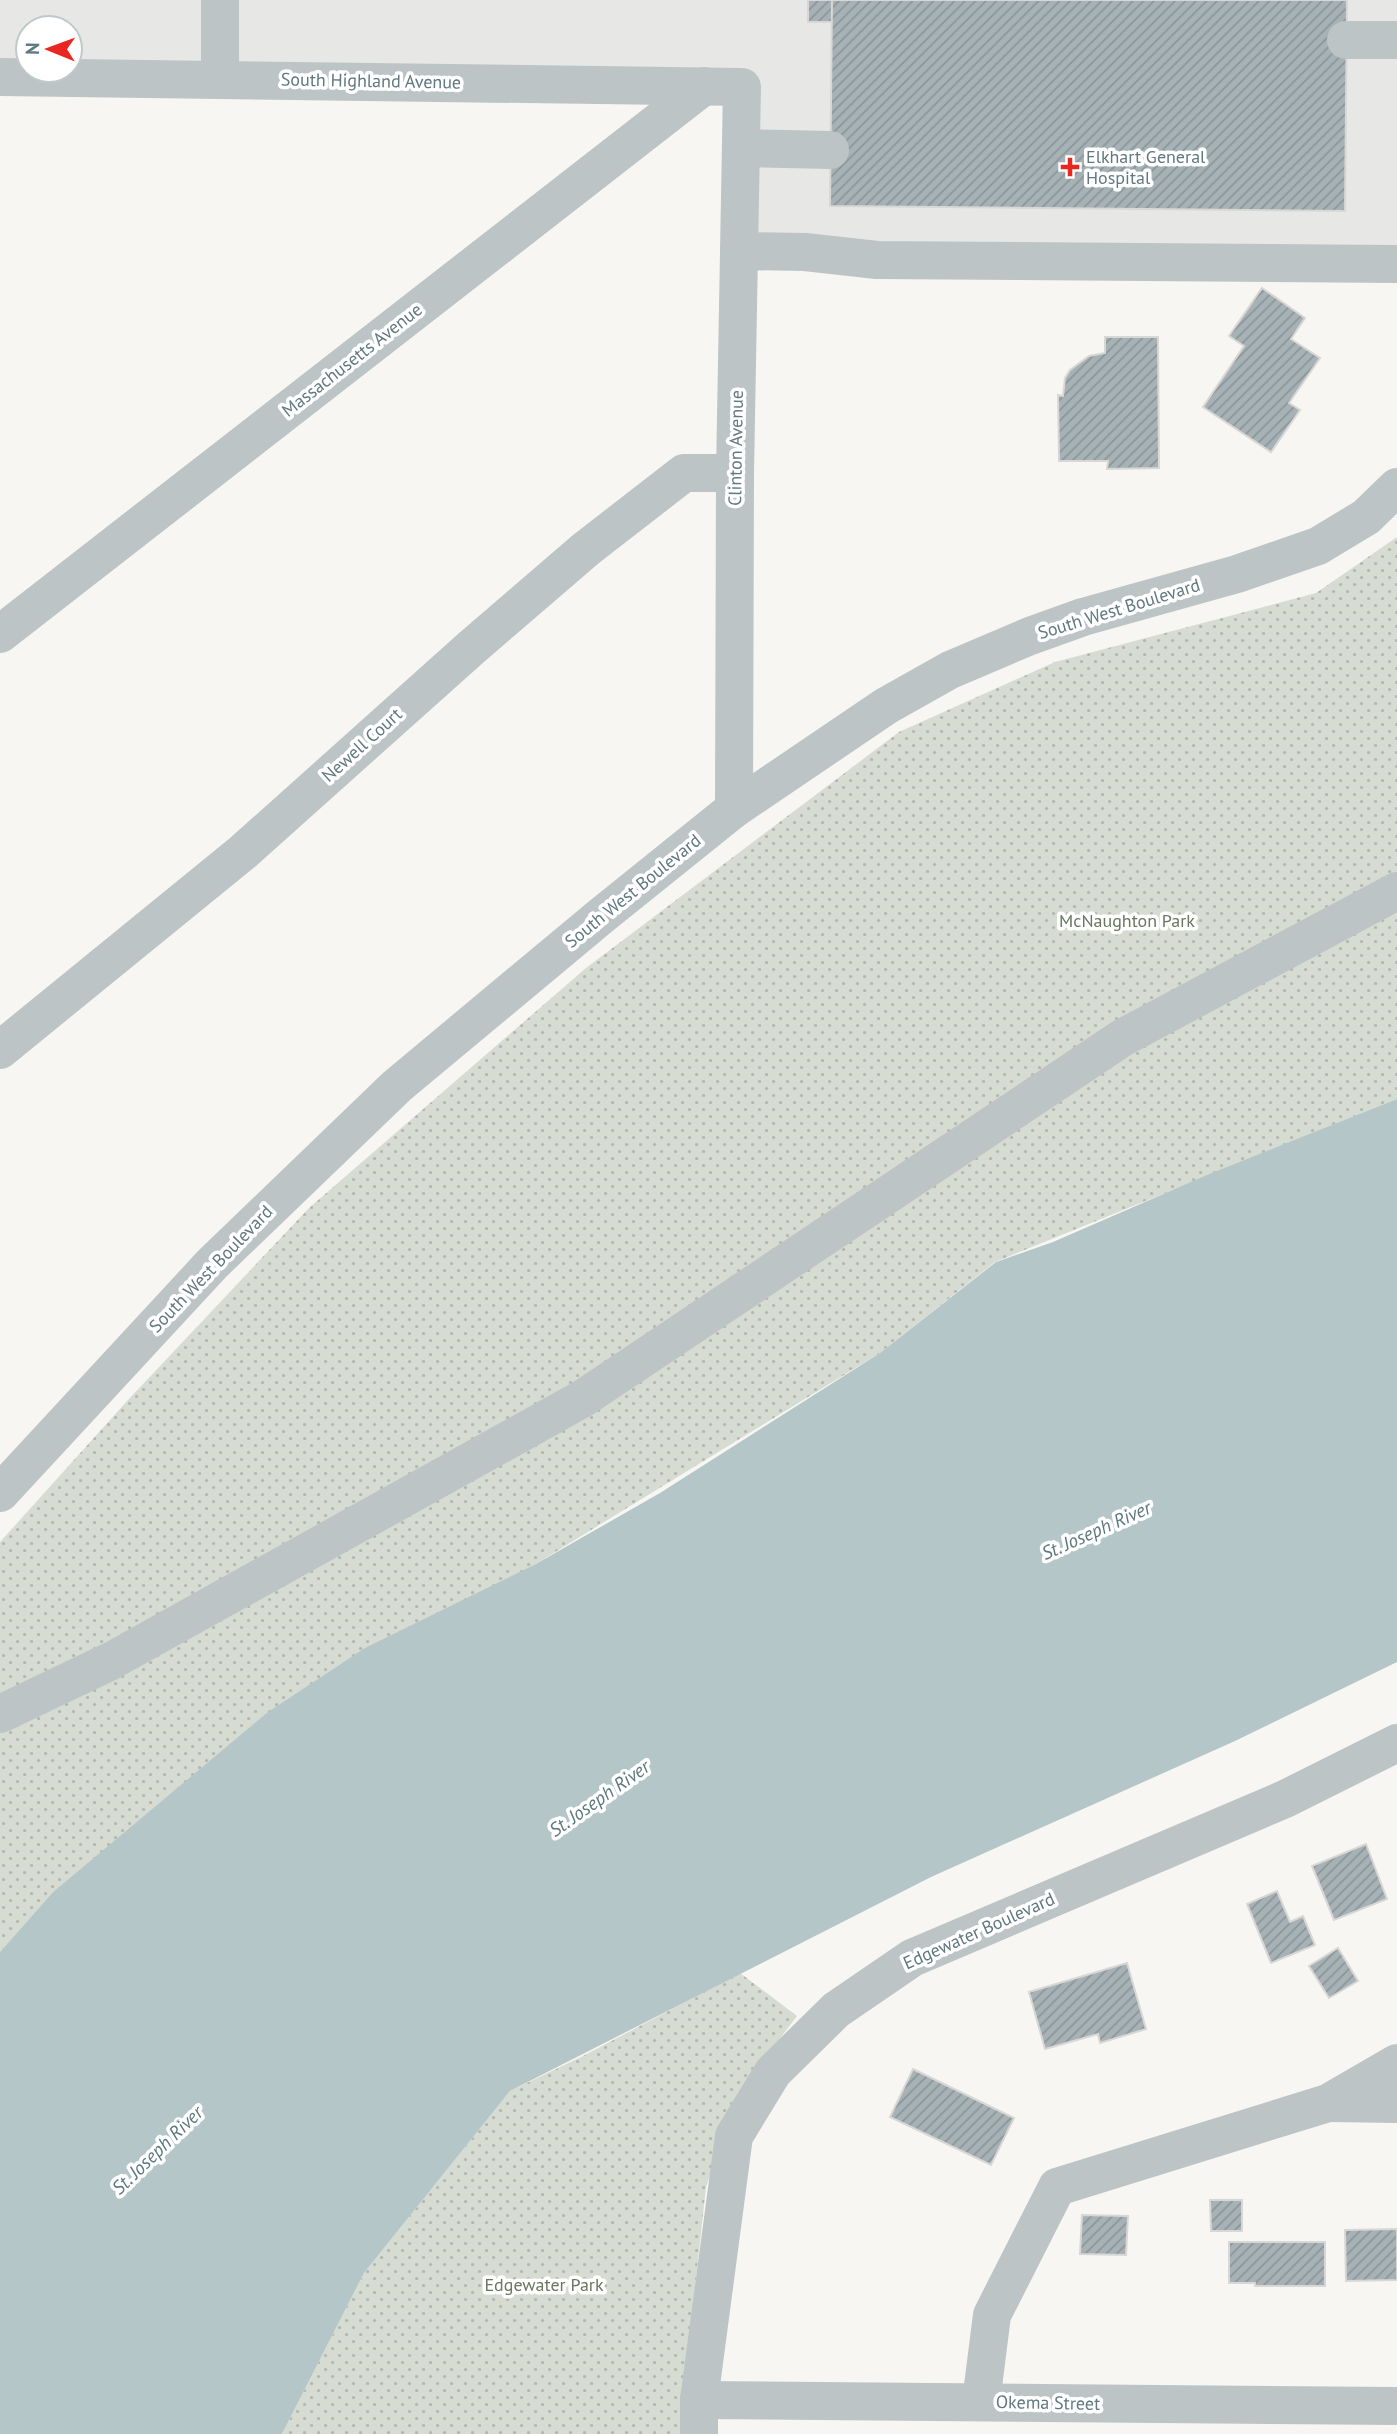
<svg xmlns="http://www.w3.org/2000/svg" width="1397" height="2434" viewBox="0 0 1397 2434" font-family="'PT Sans',sans-serif">
  <defs>
    <pattern id="park-dots" width="8" height="8" patternUnits="userSpaceOnUse" patternTransform="scale(1.75)"><rect width="8" height="8" fill="#d7dcd2"/><path d="M2 2h.1M6 6h.1" fill="none" stroke="#b2b7b0" stroke-width="1.8" stroke-linecap="round"/></pattern>
    <pattern id="building-hatch" width="6" height="6" patternUnits="userSpaceOnUse" patternTransform="scale(1.75)"><rect width="6" height="6" fill="#a6b2b5"/><path d="M-1 1l2-2M0 6l6-6M5 7l2-2" fill="none" stroke="#8b9698"/></pattern>
  </defs>
  <rect width="100%" height="100%" fill="#f7f6f3"/>
  <path fill="#e7e8e6" fill-rule="evenodd" d="M0,0H1397V261L741,249L745,85L0,75ZM28,28H70V70H28Z"/>
  <g fill="url(#park-dots)">
    <path d="M1397,537V1099L995,1262L880,1353L534,1565L52,1893L0,1952V1542L128,1400L309,1208L586,968L899,732L1055,662L1316,593Z"/>
    <path d="M740,1973L797,2016L738,2094L706,2187L681,2417L682,2434H282L364,2273L510,2091L583,2056Z"/>
  </g>
  <path fill="#b4c6c7" d="M1397,1099V1662L1235,1741L931,1877L510,2091L364,2273L282,2434H0V1952L52,1893L268,1712L365,1648L534,1565L660,1493L880,1353L996,1262L1053,1242L1207,1175Z"/>
  <g fill="url(#building-hatch)" stroke="#d8d7d5" stroke-width="2">
    <rect x="808" y="0" width="24" height="22"/>
    <path d="M832,0H1347L1345,211L830,206Z"/>
    <path d="M1262,288L1305,318L1291,339L1320,358L1289,403L1300,410L1271,452L1203,407L1244,346L1229,336Z"/>
    <path d="M1105,337H1158L1159,468L1107,469L1108,461H1059L1058,395L1063,396L1065,378L1070,370L1089,356L1105,353Z"/>
    <path d="M1366,1844L1387,1899L1334,1920L1312,1866Z"/>
    <path d="M1277,1891L1290,1922L1303,1916L1315,1945L1271,1963L1247,1904Z"/>
    <path d="M1338,1948L1358,1981L1329,1998L1309,1966Z"/>
    <path d="M1127,1963L1146,2029L1100,2043L1098,2034L1045,2049L1029,1992Z"/>
    <path d="M913,2069L1014,2118L991,2165L890,2117Z"/>
    <path d="M1210,2200H1242V2231H1211Z"/>
    <path d="M1082,2215L1128,2216L1126,2255L1080,2254Z"/>
    <path d="M1397,2229V2280L1346,2281L1345,2230Z"/>
    <path d="M1229,2242H1325V2286H1255V2283H1229Z"/>
  </g>
  <g fill="none" stroke-linecap="round" stroke-linejoin="round">
    <g stroke="#bdc4c6" stroke-width="38">
      <path d="M1346,40H1397"/>
      <path d="M0,77L742,87L735,473L734,809"/>
      <path d="M220,79V0"/>
      <path d="M741,148L830,150"/>
      <path d="M739,251L805,252L877,260L1397,264"/>
      <path d="M0,634L704,86"/>
      <path d="M0,1050L243,852L471,648L586,549L684,473H735"/>
      <path d="M0,1493L212,1264L397,1086L601,916L734,809L886,706L950,670L1030,636L1083,617L1237,574L1318,546L1366,517L1397,487"/>
      <path d="M0,1714L111,1661L582,1399L1122,1038L1397,891"/>
      <path d="M1329,2103L1397,2104"/>
      <path d="M699,2400L1397,2406"/>
      <path d="M981,2402L992,2315L1057,2187L1328,2103L1397,2063"/>
      <path d="M699,2434V2400L734,2136L773,2072L836,2010L912,1958L1285,1799L1397,1743"/>
    </g>
  </g>
  <path fill="#e92620" stroke="#fff" stroke-width="2.5" d="M1066.5 156.5h7v7h7v7h-7v7h-7v-7h-7v-7h7z"/>
  <g text-anchor="middle" stroke-width="7" stroke-linejoin="round" paint-order="stroke">
    <g font-size="18" fill="#60787f" stroke="#fff">
      <text transform="translate(371 81) rotate(1)" y="6">South Highland Avenue</text>
      <text transform="translate(352 360) rotate(-38)" y="6">Massachusetts Avenue</text>
      <text transform="translate(736 448) rotate(-89)" y="6">Clinton Avenue</text>
      <text transform="translate(1119 609) rotate(-17)" y="6">South West Boulevard</text>
      <text transform="translate(362 745) rotate(-42)" y="6">Newell Court</text>
      <text transform="translate(633 891) rotate(-39)" y="6">South West Boulevard</text>
      <text transform="translate(211 1269) rotate(-46)" y="6">South West Boulevard</text>
      <text transform="translate(979 1931) rotate(-24)" y="6">Edgewater Boulevard</text>
      <text transform="translate(1048 2403) rotate(1)" y="6">Okema Street</text>
    </g>
    <g font-size="18" fill="#60787f" stroke="#fff" text-anchor="start">
      <text x="1086" y="163">Elkhart General<tspan x="1086" dy="21">Hospital</tspan></text>
    </g>
    <g font-size="18" fill="#68775f" stroke="#fff">
      <text x="1127" y="927">McNaughton Park</text>
      <text x="544" y="2291">Edgewater Park</text>
    </g>
    <g font-size="19" font-style="italic" fill="#5b787b" stroke="#fff">
      <text transform="translate(1096 1530) rotate(-24)" y="7">St. Joseph River</text>
      <text transform="translate(599 1798) rotate(-35)" y="7">St. Joseph River</text>
      <text transform="translate(157 2150) rotate(-44)" y="7">St. Joseph River</text>
    </g>
  </g>
  <g transform="translate(49 49) rotate(271)"><circle r="33" fill="#ffffff" stroke="#bfc9cc" stroke-width="2"/>
  <path d="M0-5L12 26L0 18L-12 26Z" fill="#e92620"/>
  <text y="-10" font-size="19" font-weight="bold" text-anchor="middle" fill="#60787f">N</text>
  </g>
</svg>
